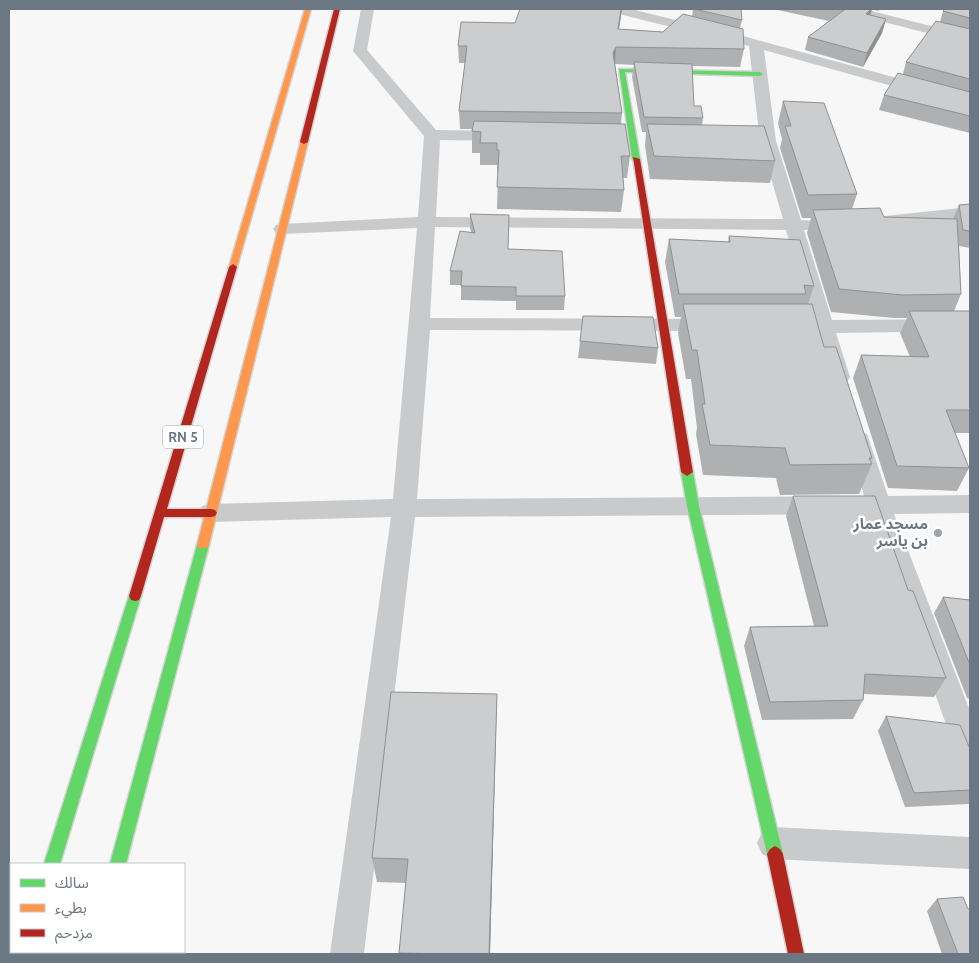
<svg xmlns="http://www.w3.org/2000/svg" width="979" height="963" viewBox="0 0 979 963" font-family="Cabin,'Noto Sans Arabic',sans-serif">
  <rect width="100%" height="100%" fill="#f7f7f7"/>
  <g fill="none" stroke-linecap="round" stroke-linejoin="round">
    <g stroke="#d3d4d4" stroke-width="3">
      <g id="fast">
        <path d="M619,69L760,72L763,74L760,76L625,72L640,159L636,161L632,159Z"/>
        <path d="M687,468L693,472L699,506L783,854L780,859L775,862L770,859L767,854L687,506L681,472Z"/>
        <path d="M203,540L207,542L209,545L126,864H110L197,545L199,542Z"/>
        <path d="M135,591L139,592L141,596L60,864H44L129,596L131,592Z"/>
      </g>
    </g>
    <g stroke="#d3d4d4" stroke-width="3">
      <g id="slow">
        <path d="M305,9H311L237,267L236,269H230L229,267Z"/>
        <path d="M301,140L308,142L209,545L207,548H199L197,545Z"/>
        <path d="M17,952H33L32,954H16Z"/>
        <rect x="86" y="952" width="16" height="2"/>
      </g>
    </g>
    <g stroke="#d3d4d4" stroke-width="3">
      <g id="jam">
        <path d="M334,9H340L308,142L304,144L300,142Z"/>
        <path d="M633,157L640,159L693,472L687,476L681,472Z"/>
        <path d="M233,264L237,267L167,509H211L215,510L217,513L215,516L211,517H164L141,596L139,600L135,601L131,600L129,596L229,267Z"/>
        <path d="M775,846L780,849L783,854L804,954H788L767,854L770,849Z"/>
      </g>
    </g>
    <g fill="#c8cacb" fill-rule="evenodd">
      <path d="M361,9H374L367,50L436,130L504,131L512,136L504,141L440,140L436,217L783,219L760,141L749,46L738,43L736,40L743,36L970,98V108L764,50L776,141L801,220L815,221L818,225L815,229L804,230L832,320L970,319V331L836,333L850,377L847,382L839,384L831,382L828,377L816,333L802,331L799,327L802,323L812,321L786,230L435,227L430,318L711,319L718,321L721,325L718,329L711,331L430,330L417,499L864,496L848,440L851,434L859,432L867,434L888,496L970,495V513L894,514L970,711V763L959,759L955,749L870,514L415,517L364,954H330L391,517L211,522L202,520L199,513L202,506L211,504L393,499L417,228L282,234L276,233L273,229L276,225L282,224L418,217L424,136L353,51Z"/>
      <path d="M609,9H631L708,28L710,31L703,35L611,12Z"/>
      <path d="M843,9H864L970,36V44L845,12Z"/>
      <path d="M970,207V217L885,226L879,225L876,221L879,217L885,216Z"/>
      <path d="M773,827L970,837V869L773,859L762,854L757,843L762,832Z"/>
    </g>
    <use href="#fast" fill="#63d668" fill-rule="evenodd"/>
    <use href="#slow" fill="#ff974d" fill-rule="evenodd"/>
    <use href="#jam" fill="#b3261e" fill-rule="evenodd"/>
  </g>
  <g fill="#afb0b1">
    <path d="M693,9L742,20L740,28L744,49L740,67L692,66L694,106L703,118L702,125L775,161L770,183L650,179L645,146L646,132H642L632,77L634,65L615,64L622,113L621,124L630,156L627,178H623L624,190L621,212L497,209L498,172H497V165H480V153H472V129H460L459,111L465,63H459L458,46L515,23L621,16L619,29L663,32L692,17Z"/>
    <path d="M773,9H880L878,11L872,9L870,15L886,19L882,33L863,67L805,50L808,37L829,21Z"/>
    <path d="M970,9V133L879,110L884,95L903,74L906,62L940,22L943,11Z"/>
    <path d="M783,101L857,194L852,209L884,217L953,219L959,205L970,204V248L959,246L961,294L954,311H970V433H955L969,468L957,491L888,488L853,378L861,355L910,357L900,333L907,318H894L831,312L807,233L811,218H802L780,148L782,139L778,123Z"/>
    <path d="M470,214L508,249L565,296L564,310H516V301L461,300V285H450V271L471,232L470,228Z"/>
    <path d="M729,236L814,286L808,304L824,347L872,458L870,461L872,464L859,494L780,495L776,478L703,475L696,434L697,428L691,379H686L678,333L681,317H675L665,262L669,239L728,242Z"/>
    <path d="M580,341L658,348L656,364L578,358Z"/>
    <path d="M793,496L908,590L946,678L934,697L864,694L863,700L853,719L762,720L744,646L750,627L814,626L786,516Z"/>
    <path d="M943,597L970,600V699L967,698L934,613Z"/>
    <path d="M497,694L490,954H399L406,883L377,882L372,858Z"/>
    <path d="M886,716L970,749V804L905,807L878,731Z"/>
    <path d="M937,899L970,954H888H942L927,911Z"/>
  </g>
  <g fill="#8f9090">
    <path d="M621,9H622L621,16L616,46L618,29Z"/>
    <path d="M871,9H872L869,20L866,14Z"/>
    <path d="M886,19L882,33L863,67L867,53Z"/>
    <path d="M616,47L615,64L613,53Z"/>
    <path d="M497,694L490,954H489Z"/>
  </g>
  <g fill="#cccdce" stroke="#8f9090">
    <path d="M520,9H621L618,29L663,32L683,14L743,29L744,49L616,47L613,53L622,113L459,111L467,46H458L461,22L515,23Z"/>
    <path d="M694,9H741L742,20Z"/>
    <path d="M836,9H871L866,14L886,19L867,53L808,37L844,10Z"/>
    <path d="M945,9H970V18L943,11Z"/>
    <path d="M936,21L970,29V79L906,62Z"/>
    <path d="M634,62L692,64L694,106H701L703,118L644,117Z"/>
    <path d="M898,73L970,92V116L884,95Z"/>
    <path d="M783,101L824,103L857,194L808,195L785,126H791Z"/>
    <path d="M474,121L625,124L630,156H621L624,190L497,187L499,150H497V143H480L481,132L472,131Z"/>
    <path d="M647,124L764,126L775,161L654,156Z"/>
    <path d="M970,204V231L963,230L959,205Z"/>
    <path d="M880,208L884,217L957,219L961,294L903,295L839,289L813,210Z"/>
    <path d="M470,214L509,215L508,249L562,251L565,296H516V287L461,286L462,271H450L460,231L475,233Z"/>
    <path d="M729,236L800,240L814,286L804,285L806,294H679L669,239L730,242Z"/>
    <path d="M683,304H812L824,347H836L872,458H869L872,464L790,465L785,448L710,445L702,404H705L697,350H692Z"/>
    <path d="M909,311H970V410H946L969,468L897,466L861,355L929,357Z"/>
    <path d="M583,316L653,317L658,348L580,341Z"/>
    <path d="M793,496H875L908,590L913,591L946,678L865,674L863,700L770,702L750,627L828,626Z"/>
    <path d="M943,597L970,600V665Z"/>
    <path d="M391,692L497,694L489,954H448L399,953L408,859L372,858Z"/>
    <path d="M886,716L960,725L970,749V790L914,793Z"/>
    <path d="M963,897L968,909H970V954H888H958L937,899Z"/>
  </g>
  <circle fill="#9ca4ac" stroke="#fff" stroke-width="2" cx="938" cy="533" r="5"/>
  <g text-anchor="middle" stroke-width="5" stroke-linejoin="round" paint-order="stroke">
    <rect fill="#fff" stroke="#97a0a8" stroke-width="1" x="163" y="425.5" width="40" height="23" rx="4"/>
    <g font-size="14" font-weight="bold" fill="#6b7883">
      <text x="183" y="442">RN 5</text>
    </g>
    <g font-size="15" font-weight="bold" fill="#6b7883" stroke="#fff" text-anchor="end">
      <text x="928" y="529">مسجد عمار<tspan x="928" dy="17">بن ياسر</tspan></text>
    </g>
  </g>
  <rect width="979" height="963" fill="none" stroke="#6b7883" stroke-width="20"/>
  <rect x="10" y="863" width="175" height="90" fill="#ffffff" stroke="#c4c9cd"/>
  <rect x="20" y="879" width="25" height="8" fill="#63d668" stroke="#c4c9cd"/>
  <text x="55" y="888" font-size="15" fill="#6b7883">سالك</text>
  <rect x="20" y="904" width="25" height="8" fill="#ff974d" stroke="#c4c9cd"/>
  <text x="55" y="913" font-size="15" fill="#6b7883">بطيء</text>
  <rect x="20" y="929" width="25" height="8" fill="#b3261e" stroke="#c4c9cd"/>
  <text x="55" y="938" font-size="15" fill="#6b7883">مزدحم</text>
</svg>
